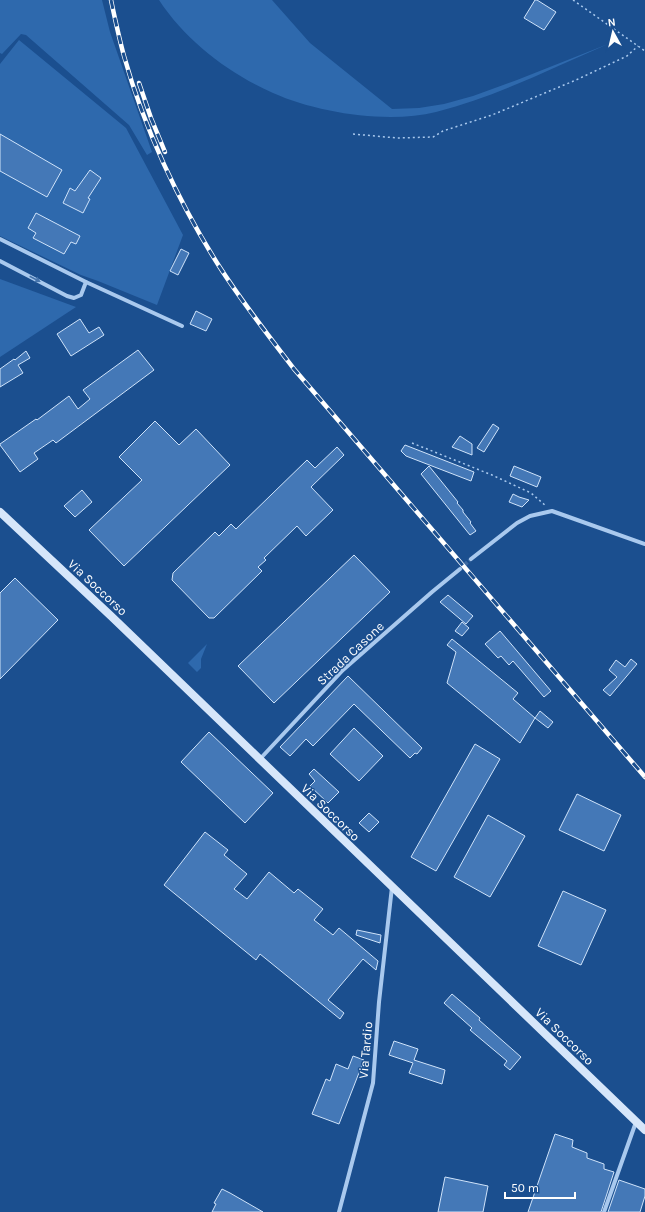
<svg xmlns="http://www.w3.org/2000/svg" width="645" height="1212" viewBox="0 0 645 1212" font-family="Karla,sans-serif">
  <rect width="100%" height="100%" fill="#1b4f8f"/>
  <g fill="#2e69ad">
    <path d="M0,0H102L110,32L152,152L147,155L129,125L26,35L21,34L2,54L0,53Z"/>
    <path d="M159,0H272L310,43L392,109L419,108L444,104L473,96L517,80L608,44C552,68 496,97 436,112C388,124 318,113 273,93C228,73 186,41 159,0Z"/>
    <path d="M19,40L126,128L183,235L157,305L98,281L81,275L0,236V64Z"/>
    <path d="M0,279L76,307L0,357Z"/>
    <path d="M207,644L201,659V668L197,672L188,663Z"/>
  </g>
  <g fill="#4478b7" stroke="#cfe3fa">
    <path d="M535,0H537L556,12L544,30L524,18Z"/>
    <path d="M0,134L62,170L47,197L0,171Z"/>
    <path d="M90,170L101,178L88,198L90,199L83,213L63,203L70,188L75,191Z"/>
    <path d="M36,213L80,236L76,244L71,242L64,254L33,238L36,233L28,228Z"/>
    <path d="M181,249L189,253L178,275L170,271Z"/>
    <path d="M196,311L212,319L206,331L190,324Z"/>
    <path d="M80,319L89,333L99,327L104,335L71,356L57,334Z"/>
    <path d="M138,350L154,370L56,443L53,440L34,453L38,459L20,472L0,445V444L36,419L37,420L69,396L78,409L90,399L83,390Z"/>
    <path d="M26,351L30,358L18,365L23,373L0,387V369L14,359L15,360Z"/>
    <path d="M155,421L179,445L196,429L230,465L124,566L89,530L142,480L119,457Z"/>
    <path d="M493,424L499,428L484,452L477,448Z"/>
    <path d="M460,436L472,444V455L452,447Z"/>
    <path d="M405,445L474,472L471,481L406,456L401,451Z"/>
    <path d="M337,447L344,455L311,487L333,510L306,536L297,526L264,558L266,560L258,567L262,571L214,618H209L172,580L173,573L215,532L219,536L231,524L236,529L307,460L315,468Z"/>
    <path d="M429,466L458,502L457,503L463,510V512L471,522L470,523L476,531L470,535L421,474Z"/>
    <path d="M514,466L541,477L537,487L510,476Z"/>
    <path d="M82,490L92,502L75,517L64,506Z"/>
    <path d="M513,494L519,497L529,500L522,507L509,502Z"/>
    <path d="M354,555L390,592L274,703L238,666Z"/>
    <path d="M15,578L58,620L0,679V593Z"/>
    <path d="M448,595L473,616L466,624L440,602Z"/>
    <path d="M462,622L469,628L462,636L455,631Z"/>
    <path d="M500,631L551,691L544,697L513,661L509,665L501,656L498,658L485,644Z"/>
    <path d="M452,639L518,693L513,699L535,718L520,743L447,683L456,652L447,645Z"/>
    <path d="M631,659L637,664L610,696L603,690L617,677L609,670L616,660L625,667Z"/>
    <path d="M348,676L422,748L417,754L415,753L410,758L354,704L313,746L306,739L290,756L280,747Z"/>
    <path d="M540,711L553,722L548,728L535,718Z"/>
    <path d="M354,728L383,756L359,781L330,754Z"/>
    <path d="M209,732L273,793L245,823L181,762Z"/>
    <path d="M475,744L500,759L436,871L411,857Z"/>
    <path d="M314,769L339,792L328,803L310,786L315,781L309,774Z"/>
    <path d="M577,794L621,815L604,851L559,830Z"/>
    <path d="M369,813L379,822L369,832L359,823Z"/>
    <path d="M488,815L525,836L490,897L454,877Z"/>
    <path d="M205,832L228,850L224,855L247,874L234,889L247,899L269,872L294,893L298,889L323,909L314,920L333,935L339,928L378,961L376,970L363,959L328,1000L344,1013L340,1019L260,954L256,960L164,885Z"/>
    <path d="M563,891L606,910L581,965L538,946Z"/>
    <path d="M357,930L381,935L380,943L356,935Z"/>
    <path d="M452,994L480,1018L479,1020L521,1057L510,1070L504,1065L507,1061L470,1030L472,1028L444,1003Z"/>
    <path d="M394,1041L418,1049L414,1060L445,1070L442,1084L409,1073L413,1063L389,1055Z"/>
    <path d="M353,1056L364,1060L339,1124L312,1114L326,1079L330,1081L336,1064L348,1069Z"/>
    <path d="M555,1134L573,1140L572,1147L587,1153V1158L604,1164V1169L614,1172L601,1212H528Z"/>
    <path d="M445,1177L488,1186L483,1212H438Z"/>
    <path d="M619,1180L645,1189V1196L640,1212H608Z"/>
    <path d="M222,1189L230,1193L263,1212H212L216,1204L214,1203Z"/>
  </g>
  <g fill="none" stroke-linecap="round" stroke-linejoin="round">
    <path stroke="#3d69a0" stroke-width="4" stroke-dasharray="4 2" stroke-linecap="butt" d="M460,569L471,559"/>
    <g stroke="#a9c9ee" stroke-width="1.5" stroke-dasharray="2 3" stroke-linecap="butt">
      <path d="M573,0L645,51"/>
      <path d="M353,134L397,138L433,137L443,131L492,115L576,80L627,56L638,46"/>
      <path d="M412,443L492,475L531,493L546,506"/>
    </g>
    <g stroke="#a9c9ee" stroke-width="4">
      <path d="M0,239L86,282L182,326"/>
      <path d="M0,261L67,296L74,298L81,295L86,282"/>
      <path d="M471,559L517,523L530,516L552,511L645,544"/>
      <path d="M260,759L343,670L432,592L460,569"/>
      <path d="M339,1212L373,1083L379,1002L392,887"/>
      <path d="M604,1212L636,1122"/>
    </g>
    <path stroke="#d6e6fa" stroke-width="8" d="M0,512L111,616L645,1130"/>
    <g stroke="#fff" stroke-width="4.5">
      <g id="rail">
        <path d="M111,0C115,19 119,38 124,56C144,128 179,203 219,266C242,302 268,335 294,369L645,777"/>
        <path d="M139,83L151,118L165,152"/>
      </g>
    </g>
    <use href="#rail" stroke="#1b4f8f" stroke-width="3" stroke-dasharray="9" stroke-linecap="butt"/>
  </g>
  <defs><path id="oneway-solid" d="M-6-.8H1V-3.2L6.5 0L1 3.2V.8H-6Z"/></defs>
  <use fill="#4674ac" href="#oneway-solid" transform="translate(35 279) rotate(27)"/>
  <g text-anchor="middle" stroke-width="3" stroke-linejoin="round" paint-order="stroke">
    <g font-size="13" fill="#fff" stroke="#1b4f8f">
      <text transform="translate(98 587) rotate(43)" y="5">Via Soccorso</text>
      <text transform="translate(350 653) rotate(-43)" y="5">Strada Casone</text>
      <text transform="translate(331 812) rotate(44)" y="5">Via Soccorso</text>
      <text transform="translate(565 1036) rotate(44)" y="5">Via Soccorso</text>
      <text transform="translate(365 1050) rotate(-85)" y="5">Via Tardio</text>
    </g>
  </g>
  <g transform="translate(613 32) rotate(352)" stroke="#1b4f8f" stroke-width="3" paint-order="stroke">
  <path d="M0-3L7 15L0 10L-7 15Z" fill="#ffffff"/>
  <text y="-6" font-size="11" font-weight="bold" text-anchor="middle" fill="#ffffff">N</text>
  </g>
  <path d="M505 1192v6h70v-6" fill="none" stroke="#ffffff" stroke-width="2"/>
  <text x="511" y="1192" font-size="12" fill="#ffffff" stroke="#1b4f8f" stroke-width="3" paint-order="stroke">50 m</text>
</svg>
